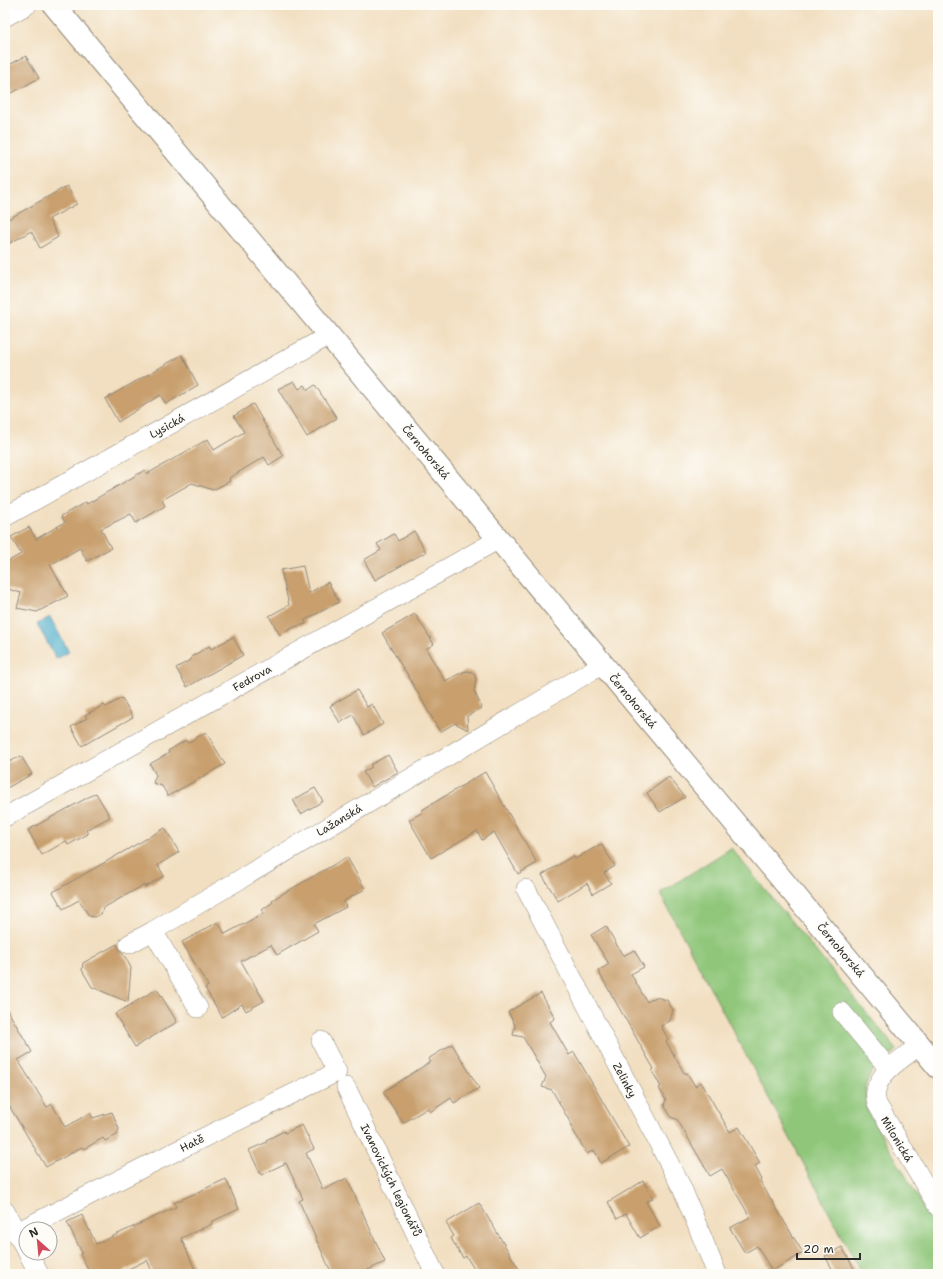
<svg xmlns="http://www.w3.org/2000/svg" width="943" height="1279" viewBox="0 0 943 1279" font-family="'Shantell Sans',sans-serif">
  <rect width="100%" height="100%" fill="#fdfcf7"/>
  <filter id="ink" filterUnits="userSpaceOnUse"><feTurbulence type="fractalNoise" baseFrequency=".025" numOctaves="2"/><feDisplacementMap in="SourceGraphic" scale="8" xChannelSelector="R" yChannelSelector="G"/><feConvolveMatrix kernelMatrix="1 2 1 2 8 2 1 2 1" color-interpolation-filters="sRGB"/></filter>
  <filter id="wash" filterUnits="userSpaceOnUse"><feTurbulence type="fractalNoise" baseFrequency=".012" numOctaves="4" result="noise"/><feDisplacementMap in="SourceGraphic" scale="16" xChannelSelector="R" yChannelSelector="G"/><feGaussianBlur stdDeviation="0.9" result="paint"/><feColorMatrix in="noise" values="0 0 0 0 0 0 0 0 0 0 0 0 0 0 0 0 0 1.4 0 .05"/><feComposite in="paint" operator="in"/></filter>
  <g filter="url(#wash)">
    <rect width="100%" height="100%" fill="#f2dfc1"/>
    <path fill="#8fc679" stroke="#5d7852" d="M731,848L897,1050L872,1071L865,1087L867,1110L938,1231V1274H862L660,893Z"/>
    <path fill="#4aabc9" stroke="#3a6b7a" d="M50,617L69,652L56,659L37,624Z"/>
    <g id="blocks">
      <g fill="#c89f6d">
        <path d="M26,56L39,78L12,93L5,80V67Z"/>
        <path d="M67,186L77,204L49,219L58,237L40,248L31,231L5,246V221Z"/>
        <path d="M182,355L198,385L166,404L160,395L118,422L105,399Z"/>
        <path d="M294,381L299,389L305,385L308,390L315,385L337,418L307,437L278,389Z"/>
        <path d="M253,404L283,456L269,465L264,457L229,478L230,481L213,490L192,483L162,500L165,506L136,523L131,514L101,529L111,548L87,561L80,548L50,565L68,596L37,612L17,608L21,593L5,588V563L21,554L11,537L29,527L36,539L65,522L61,516L86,502L87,504L145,470L147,474L208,439L214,450L244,432L234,416Z"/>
        <path d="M414,531L426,552L375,580L364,560L381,550L377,544L394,534L398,541Z"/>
        <path d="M303,566L309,593L328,582L339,602L305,620L306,624L294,627L280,635L269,616L289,605L281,570Z"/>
        <path d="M415,614L434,644L426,649L445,681L463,672L467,671L472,672L475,676L476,680L474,691L482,708L467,716L468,730L455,723L440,732L405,670H404L382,633Z"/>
        <path d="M233,637L243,655L187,687L176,668L192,659L191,657L209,646L211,649Z"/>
        <path d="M357,690L367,707L372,704L383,724L364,735L353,715L340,723L330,706Z"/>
        <path d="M122,698L133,717L82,746L71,727L87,718L85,715L104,705L106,707Z"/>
        <path d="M206,732L225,764L168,796L162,786L153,783L156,775L150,764L169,753L168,751L186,740L187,743Z"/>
        <path d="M388,755L398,772L372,787L363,772L372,767L370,765Z"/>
        <path d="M21,756L32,774L5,789V764Z"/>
        <path d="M485,772L537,863L518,874L494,832L482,840L477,831L431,858L409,820L423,812L422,810Z"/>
        <path d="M669,777L685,797L660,812L647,793Z"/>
        <path d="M315,788L323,801L301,814L293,800Z"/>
        <path d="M96,793L110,817L86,830L88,834L68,845L66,841L42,855L28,830Z"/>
        <path d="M165,828L179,852L158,865L164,876L145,887L144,885L103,908L101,914L95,917L89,916L79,900L63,909L53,892Z"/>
        <path d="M601,844L615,866L604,873L611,883L593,894L587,883L558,901L542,875L573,856L575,859Z"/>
        <path d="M347,857L365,889L344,901L346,907L314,924L318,931L277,955L271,945L241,961L264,1001L246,1011L242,1004L222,1017L205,988L208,986L182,942L218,922L225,934L264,913L262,910L273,902L272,900Z"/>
        <path d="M606,926L623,956L634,950L644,967L631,974L647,1002L656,997L667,1000L673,1010L670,1021L661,1026L668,1039L666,1041L684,1073H687L695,1086L701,1082L730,1132L739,1127L760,1163L755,1166L762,1180L760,1181L803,1253L772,1271L757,1246L745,1253L730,1228L750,1217L722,1169L710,1176L677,1119L672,1118L664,1105L666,1100L659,1088L661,1087L652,1071L654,1069L598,971L609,964L591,935Z"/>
        <path d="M117,944L120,950L127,960L131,968L128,1002L92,987L82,970L83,963Z"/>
        <path d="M157,989L177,1022L135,1047L115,1014Z"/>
        <path d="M541,993L555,1018L550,1022L569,1055L574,1052L629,1147L601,1163L594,1150L587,1154L570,1125L571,1124L552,1090L542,1087L546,1077L523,1037L513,1035L515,1025L508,1012Z"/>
        <path d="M5,1006L32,1052L18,1060L47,1107L52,1104L65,1127L90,1113L93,1118L112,1112L119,1129L117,1135L105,1141L103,1138L84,1149L82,1147L46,1167L5,1099Z"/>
        <path d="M452,1044L479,1088L454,1103L451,1098L430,1112L428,1108L403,1123L383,1092L430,1062L428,1059Z"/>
        <path d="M302,1125L314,1149L306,1153L323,1190L347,1178L385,1262L359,1274H332L299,1201L303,1199L286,1163L261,1175L249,1150L267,1142L266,1140L284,1131L285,1133Z"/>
        <path d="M226,1179L239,1209L211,1222L212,1224L181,1238L197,1274H153L147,1260L118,1274H90L80,1254L82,1253L67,1222L82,1215L96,1244L176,1207L174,1203Z"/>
        <path d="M643,1181L653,1198L646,1202L660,1226L640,1238L626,1214L617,1219L608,1202Z"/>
        <path d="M479,1203L493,1226L522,1274H477L466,1256L463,1258L456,1247L451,1238L454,1236L446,1223Z"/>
        <path d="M842,1247L857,1274H835L825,1256Z"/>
      </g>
    </g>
  </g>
  <g filter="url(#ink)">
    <use href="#blocks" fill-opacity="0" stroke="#8e8576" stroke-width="1"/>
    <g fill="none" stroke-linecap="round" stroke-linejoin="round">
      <g stroke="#8e8576" stroke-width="10">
        <path id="lane" d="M5,1237L17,1232"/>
      </g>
      <g stroke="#8e8576" stroke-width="20">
        <g id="street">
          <path d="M5,17L27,5"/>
          <path d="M5,517L328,336"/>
          <path d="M5,817L499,539"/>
          <path d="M526,889L682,1188L717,1274"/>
          <path d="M129,944L153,931"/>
          <path d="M198,1008L153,931L603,664"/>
          <path d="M842,1012L889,1069"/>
          <path d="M920,1045C905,1057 879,1071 876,1091C875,1094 876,1100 877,1104L938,1207"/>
          <path d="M346,1087L435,1274"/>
          <path d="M5,1211L26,1250"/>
          <path d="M17,1232L152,1163L337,1072L321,1041"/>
          <path d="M28,1253L39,1274"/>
        </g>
      </g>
      <g stroke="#8e8576" stroke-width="24">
        <path id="secondary" d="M54,5L938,1067"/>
      </g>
      <use href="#lane" stroke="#fff" stroke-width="9"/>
      <use href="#street" stroke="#fff" stroke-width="19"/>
      <use href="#secondary" stroke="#fff" stroke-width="22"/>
    </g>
  </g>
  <g text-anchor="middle" stroke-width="3.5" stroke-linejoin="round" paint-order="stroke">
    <g font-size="11" fill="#2b2b2b" stroke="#fdfcf7">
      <text transform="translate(167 426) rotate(-29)" y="4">Lysická</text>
      <text transform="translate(426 452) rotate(50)" y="4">Černohorská</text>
      <text transform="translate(252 678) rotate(-29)" y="4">Fedrova</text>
      <text transform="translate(633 701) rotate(50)" y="4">Černohorská</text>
      <text transform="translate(339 820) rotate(-31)" y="4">Lažanská</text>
      <text transform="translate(841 950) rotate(50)" y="4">Černohorská</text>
      <text transform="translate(625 1080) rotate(62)" y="4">Zelinky</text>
      <text transform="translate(897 1139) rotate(59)" y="4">Milonická</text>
      <text transform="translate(192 1143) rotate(-26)" y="4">Hatě</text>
      <text transform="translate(391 1180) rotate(64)" y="4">Ivanovických legionářů</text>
    </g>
  </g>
  <rect width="943" height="1279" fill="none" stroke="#fdfcf7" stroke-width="20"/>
  <g transform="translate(38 1241) rotate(333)"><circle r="19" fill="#fdfcf7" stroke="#a9a8a5"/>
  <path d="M0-3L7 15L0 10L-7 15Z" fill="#d1495b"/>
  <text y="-6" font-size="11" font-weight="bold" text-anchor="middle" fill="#2b2b2b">N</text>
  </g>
  <path d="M797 1253v6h63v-6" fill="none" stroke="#2b2b2b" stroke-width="2"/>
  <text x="803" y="1253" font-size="12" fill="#2b2b2b" stroke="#fdfcf7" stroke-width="3" paint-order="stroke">20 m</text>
</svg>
